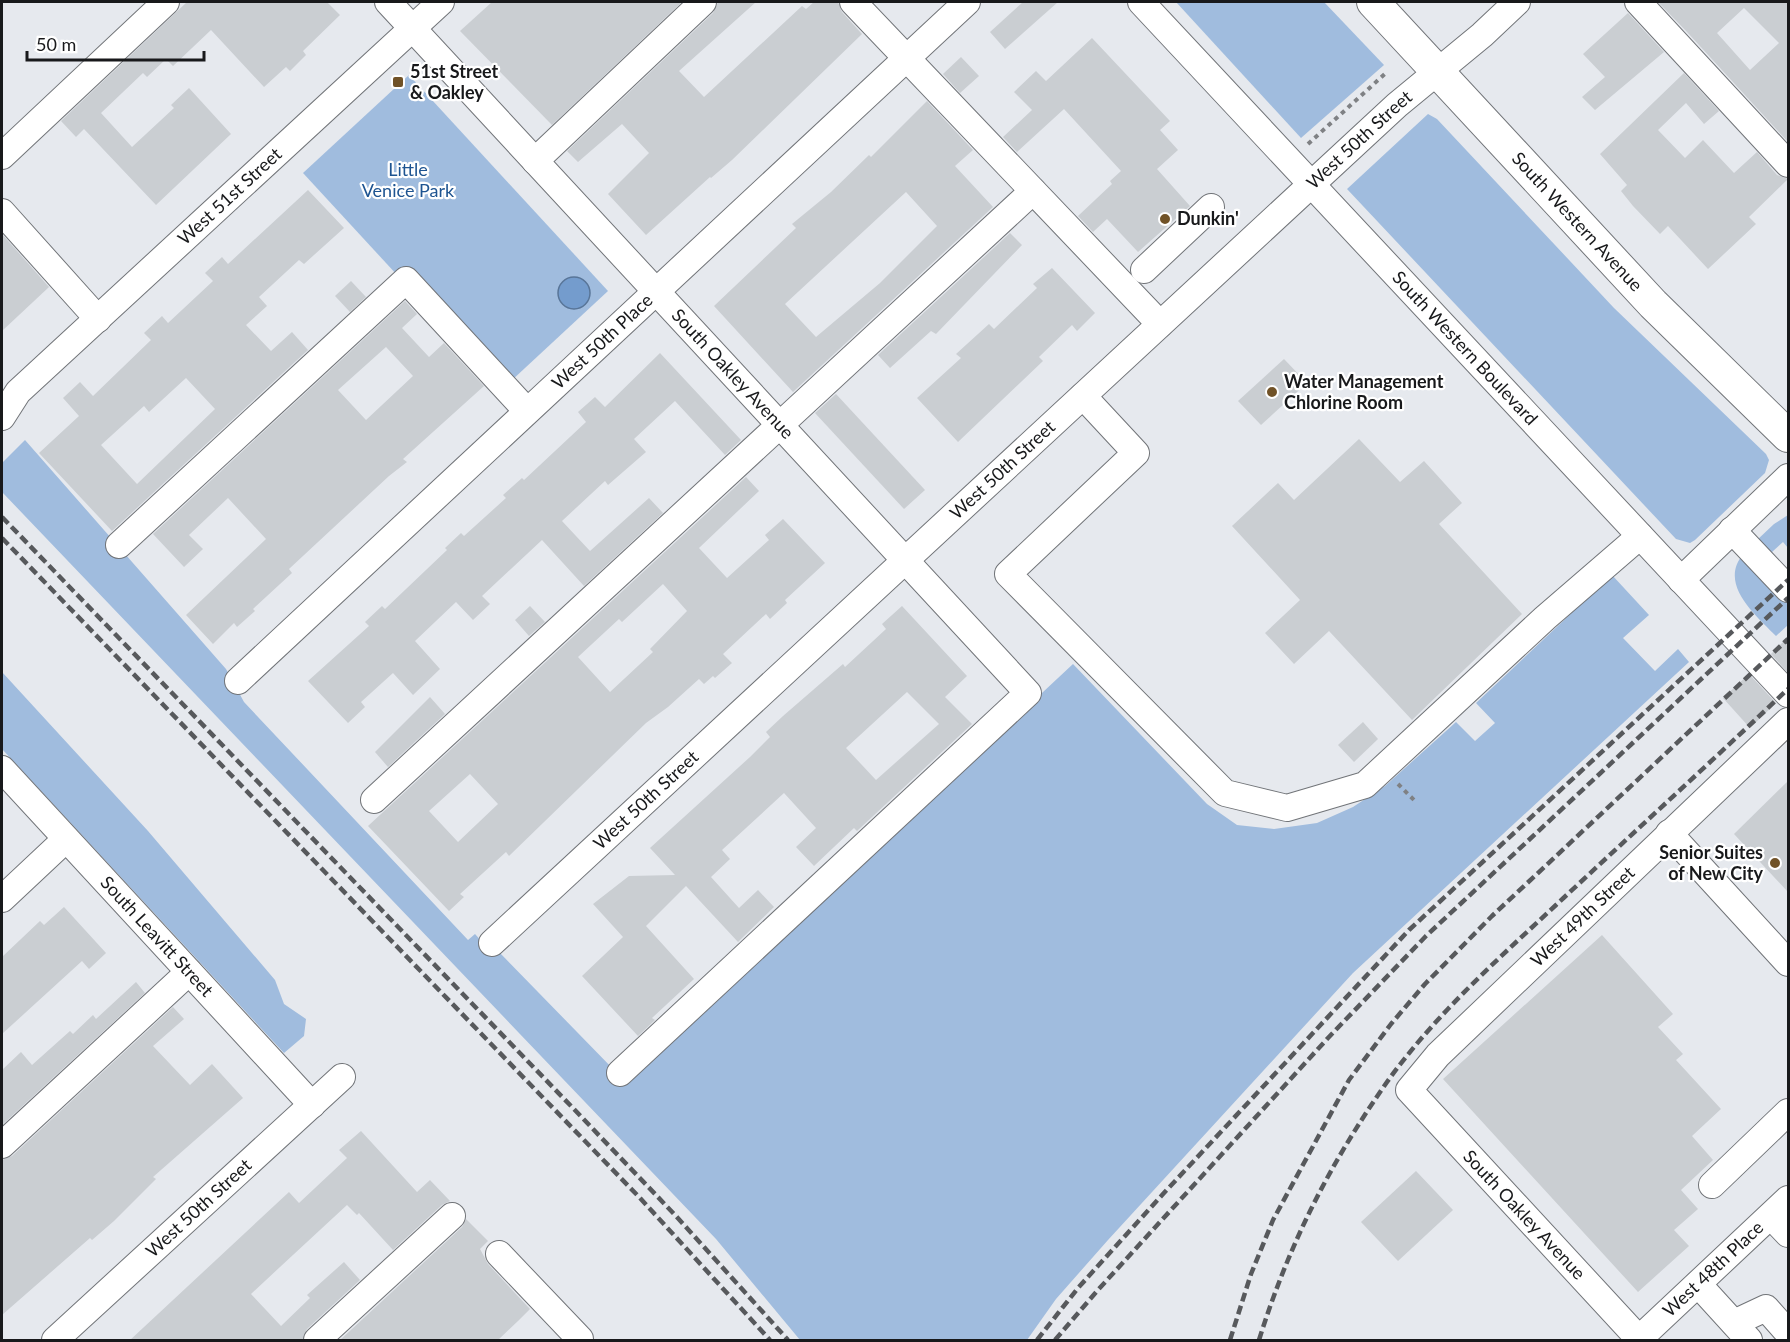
<svg xmlns="http://www.w3.org/2000/svg" width="1790" height="1342" viewBox="0 0 1790 1342" font-family="Lato,sans-serif">
  <rect width="100%" height="100%" fill="#e6e9ee"/>
  <g fill="#a0bcde">
    <path d="M1176,2H1324L1384,65L1301,138Z"/>
    <path d="M409,75L608,291L511,381L398,276L303,173Z"/>
    <path d="M1428,114L1437,119L1614,308L1766,454L1769,460L1765,473L1695,540L1690,543L1676,539L1347,189Z"/>
    <path d="M25,440L226,669L244,702L468,940L475,934L495,956L499,952L616,1072L621,1086L1073,664L1207,804L1237,825L1274,829L1317,823L1353,807L1385,786L1456,722L1475,741L1495,723L1476,703L1612,575L1649,615L1623,638L1655,671L1678,649L1689,662L1353,973L1108,1240L1056,1299L1027,1340H800L716,1239L2,492V463Z"/>
    <path d="M1788,515V548L1783,542L1772,552H1766L1756,541L1774,524Z"/>
    <path d="M1744,553L1788,598V625L1776,636C1756,615 1717,584 1744,553Z"/>
    <path d="M2,672L148,831L275,980L284,1004L306,1019L304,1036L284,1053L2,749Z"/>
  </g>
  <circle fill="#749ccd" stroke="#587598" stroke-width="1.5" cx="574" cy="293" r="16"/>
  <g fill="#caced2" fill-rule="evenodd">
    <path d="M187,2H327L340,15L303,51L306,55L290,71L286,67L264,87L211,30L173,66L166,59L147,77L143,73L101,113L132,147L174,108L171,105L189,88L231,134L156,205L84,129L76,137L61,121Z"/>
    <path d="M492,2H682L552,125L460,31Z"/>
    <path d="M718,2H756L679,71L704,97L802,6L806,9L814,2H838L842,12L862,34L732,160L711,178L710,177L646,235L608,194L649,153L622,124L578,162L567,151L713,13Z"/>
    <path d="M1023,2H1058L1005,49L990,32Z"/>
    <path d="M1658,2H1788V142L1687,32ZM1744,8L1779,43L1750,70L1717,33Z"/>
    <path d="M1628,13L1664,52L1595,110L1582,97L1605,77L1583,54Z"/>
    <path d="M1092,38L1170,121L1160,130L1178,150L1157,169L1190,206L1138,252L1107,219L1093,232L1078,216L1112,184L1110,181L1121,171L1064,109L1017,152L1003,137L1032,110L1014,92L1036,71L1046,81Z"/>
    <path d="M961,57L979,76L960,93L943,74Z"/>
    <path d="M1684,73L1719,111L1704,124L1686,103L1658,130L1685,158L1703,140L1734,173L1757,152L1777,175L1788,179L1749,217L1756,224L1708,269L1668,226L1660,234L1633,206L1621,191L1627,185L1600,154Z"/>
    <path d="M927,101L973,150L955,166L993,207L793,392L714,306L796,228L792,224L831,192L869,155L871,157ZM906,192L937,226L880,283L816,337L785,304Z"/>
    <path d="M308,190L344,228L304,264L299,260L259,297L267,306L246,325L271,351L292,332L308,350L112,531L39,453L79,416L63,398L80,382L93,396L151,340L144,333L162,316L168,323L213,281L205,273L222,257L228,264ZM186,378L215,409L137,484L101,445L144,406L149,412Z"/>
    <path d="M1010,233L1022,245L936,334L931,331L890,368L878,355Z"/>
    <path d="M2,234L49,287L2,331Z"/>
    <path d="M1052,268L1095,313L1077,331L1072,325L1039,357L1043,361L958,442L917,398L961,358L956,354L989,324L994,329L1037,288L1033,284Z"/>
    <path d="M351,281L366,297L350,312L335,296Z"/>
    <path d="M405,301L417,314L402,328L429,357L444,343L484,386L403,459L407,462L389,476L289,569L292,573L253,609L255,611L237,627L234,623L213,644L186,615L266,539L228,498L189,535L203,549L184,567L153,534ZM386,347L413,376L366,420L338,390Z"/>
    <path d="M660,353L741,440L725,455L675,401L634,439L646,452L608,485L605,481L562,521L590,551L649,498L663,513L584,586L542,540L482,596L490,604L473,620L456,602L415,641L440,669L413,695L393,673L361,702L365,707L348,723L308,681L369,626L365,622L382,606L385,609L447,550L445,548L461,533L464,536L506,498L503,495L522,478L524,480L586,422L578,412L595,397L605,407Z"/>
    <path d="M1284,359L1307,383L1261,425L1238,401Z"/>
    <path d="M836,394L925,490L904,509L815,413Z"/>
    <path d="M1359,439L1400,482L1424,461L1435,473L1462,503L1439,524L1522,614L1412,720L1329,631L1294,664L1265,633L1300,600L1232,526L1278,483L1294,500Z"/>
    <path d="M746,477L759,491L699,548L727,578L769,540L765,535L783,519L825,563L785,600L787,603L770,619L766,614L723,654L732,663L715,678L713,676L704,684L699,679L668,707L646,723L509,856L506,852L460,894L464,897L449,911L368,826ZM663,584L687,611L650,649L653,652L610,692L578,657L619,619L622,622ZM470,774L498,804L458,842L429,811Z"/>
    <path d="M530,606L545,622L529,636L515,620Z"/>
    <path d="M902,606L967,676L945,697L972,724L857,831L854,828L814,866L796,847L816,828L784,793L722,850L730,859L711,877L739,908L758,890L774,907L738,942L686,886L646,926L694,979L652,1018L655,1020L638,1036L582,976L623,937L593,904L629,876L675,875L650,848L750,757L770,737L766,732L783,716L843,664L845,667L886,629L882,624ZM907,692L939,724L876,780L846,748Z"/>
    <path d="M1788,637V673L1771,654Z"/>
    <path d="M1749,674L1776,703L1750,728L1723,698Z"/>
    <path d="M430,697L445,714L388,767L375,752Z"/>
    <path d="M1363,722L1378,739L1354,762L1338,745Z"/>
    <path d="M1788,781V892L1734,834Z"/>
    <path d="M64,907L106,953L89,969L82,961L2,1034V957L40,921L44,925Z"/>
    <path d="M1602,935L1673,1014L1658,1027L1683,1054L1676,1060L1721,1109L1692,1136L1713,1160L1681,1190L1698,1209L1674,1230L1689,1246L1638,1292L1443,1079Z"/>
    <path d="M136,982L145,993L2,1125V1070L21,1052L32,1065L70,1031L73,1034L93,1015L96,1019Z"/>
    <path d="M173,1007L184,1019L153,1046L190,1085L212,1064L243,1098L153,1177L156,1179L114,1221L92,1240L90,1238L2,1315V1160L12,1156Z"/>
    <path d="M361,1131L417,1192L430,1180L450,1201L442,1205L393,1250L359,1213L357,1215L347,1205L280,1267L251,1294L281,1326L310,1298L307,1295L344,1262L360,1280L307,1329L302,1341H129L289,1192L299,1203L347,1158L339,1150Z"/>
    <path d="M1416,1171L1453,1210L1398,1261L1361,1222Z"/>
    <path d="M466,1219L488,1241L480,1249L488,1264L530,1309L518,1321L497,1341H339L462,1227Z"/>
  </g>
  <g fill="none" stroke-linecap="round" stroke-linejoin="round">
    <g stroke="#717478" stroke-width="28">
      <g id="minor">
        <path id="s1" d="M388,2L1028,693L620,1073"/>
        <path d="M853,2L1160,324"/>
        <path id="s2" d="M1141,2L1788,694"/>
        <path d="M1638,2L1788,164"/>
        <path d="M2,156L166,2"/>
        <path d="M535,161L703,2"/>
        <path d="M2,212L98,319"/>
        <path d="M1144,270L1211,207"/>
        <path d="M1083,396L1136,453L1008,574L1225,793L1287,808L1365,785L1545,618L1640,536"/>
        <path id="s3" d="M2,417L18,392L441,2"/>
        <path d="M1732,530L1788,589"/>
        <path d="M119,545L406,280L527,411"/>
        <path d="M1681,580L1788,477"/>
        <path id="s4" d="M238,681L967,2"/>
        <path id="s5" d="M2,769L312,1105"/>
        <path d="M374,800L1033,191"/>
        <path d="M1669,833L1788,963"/>
        <path d="M2,899L66,839"/>
        <path id="s6" d="M492,943L1397,105L1482,35L1517,2"/>
        <path d="M2,1145L189,972"/>
        <path d="M1712,1185L1788,1112"/>
        <path d="M1771,1216L1788,1234"/>
        <path d="M499,1254L580,1339L579,1340"/>
        <path d="M1698,1284L1749,1340"/>
        <path d="M1734,1323L1766,1308L1788,1333"/>
        <path id="s7" d="M1639,1339L1788,1199"/>
        <path id="s8" d="M55,1340L342,1077"/>
        <path d="M317,1340L452,1216"/>
        <path id="s9" d="M1640,1340L1409,1090L1438,1055L1788,721"/>
      </g>
    </g>
    <g stroke="#717478" stroke-width="34">
      <g id="major">
        <path id="s10" d="M1373,2L1653,304L1788,436"/>
      </g>
    </g>
    <g stroke="#7f8184" stroke-width="4" stroke-dasharray="4.5 4.5" stroke-linecap="butt">
      <path d="M1308,144L1387,72"/>
      <path d="M1788,642V644"/>
      <path d="M1398,784L1414,800"/>
    </g>
    <use href="#minor" stroke="#fff" stroke-width="26"/>
    <use href="#major" stroke="#fff" stroke-width="32"/>
    <g stroke="#57595c" stroke-width="4.5" stroke-dasharray="9 4.5" stroke-linecap="butt">
      <path d="M2,517L571,1106L676,1216L788,1340"/>
      <path d="M2,538L640,1198L770,1340"/>
      <path d="M1037,1340L1078,1288L1163,1194L1409,930L1788,580"/>
      <path d="M1055,1340L1097,1291L1328,1038L1426,936L1788,598"/>
      <path d="M1230,1340L1251,1274L1273,1220L1349,1080L1391,1024L1425,984L1492,916L1788,639"/>
      <path d="M1259,1340C1289,1244 1329,1165 1387,1082C1435,1015 1496,961 1556,905C1633,833 1711,762 1788,689"/>
    </g>
  </g>
  <g fill="#705227" stroke="#fff" stroke-width="2">
    <rect x="392" y="76" width="12" height="12" rx="3"/>
    <circle cx="1165" cy="219" r="6"/>
    <circle cx="1272" cy="392" r="6"/>
    <circle cx="1775" cy="863" r="6"/>
  </g>
  <g text-anchor="middle" stroke-width="4.5" stroke-linejoin="round" paint-order="stroke">
    <g font-size="18" font-weight="bold" fill="#18191b" stroke="#fff" text-anchor="start">
      <text x="410" y="78">51st Street<tspan x="410" dy="21">&amp; Oakley</tspan></text>
      <text x="1177" y="225">Dunkin'</text>
      <text x="1284" y="388">Water Management<tspan x="1284" dy="21">Chlorine Room</tspan></text>
      <text x="1763" y="859" text-anchor="end">Senior Suites<tspan x="1763" dy="21">of New City</tspan></text>
    </g>
    <g font-size="18" fill="#18191b" stroke="#fff">
      <text dy="6" stroke="none"><textPath href="#s6" startOffset="1182">West 50th Street</textPath></text>
      <text dy="6" stroke="none"><textPath href="#s3" startOffset="318">West 51st Street</textPath></text>
      <text dy="6" stroke="none"><textPath href="#s10" startOffset="300">South Western Avenue</textPath></text>
      <text dy="6" stroke="none"><textPath href="#s4" startOffset="498">West 50th Place</textPath></text>
      <text dy="6" stroke="none"><textPath href="#s2" startOffset="474">South Western Boulevard</textPath></text>
      <text dy="6" stroke="none"><textPath href="#s1" startOffset="507">South Oakley Avenue</textPath></text>
      <text dy="6" stroke="none"><textPath href="#s6" startOffset="696">West 50th Street</textPath></text>
      <text dy="6" stroke="none"><textPath href="#s6" startOffset="210">West 50th Street</textPath></text>
      <text dy="6" stroke="none"><textPath href="#s9" startOffset="586">West 49th Street</textPath></text>
      <text dy="6" stroke="none"><textPath href="#s5" startOffset="228">South Leavitt Street</textPath></text>
      <text dy="6" stroke="none"><textPath href="#s8" startOffset="195">West 50th Street</textPath></text>
      <text transform="translate(1524 1215) rotate(47)" y="6">South Oakley Avenue</text>
      <text dy="6" stroke="none"><textPath href="#s7" startOffset="102">West 48th Place</textPath></text>
    </g>
    <g font-size="18" fill="#1e5491" stroke="#fff">
      <text x="408" y="176">Little<tspan x="408" dy="21">Venice Park</tspan></text>
    </g>
  </g>
  <rect width="1790" height="1342" fill="none" stroke="#18191b" stroke-width="6"/>
  <path d="M27 51v9h177v-9" fill="none" stroke="#18191b" stroke-width="3"/>
  <text x="36" y="51" font-size="18" fill="#18191b" stroke="#ffffff" stroke-width="4.5" paint-order="stroke">50 m</text>
</svg>
